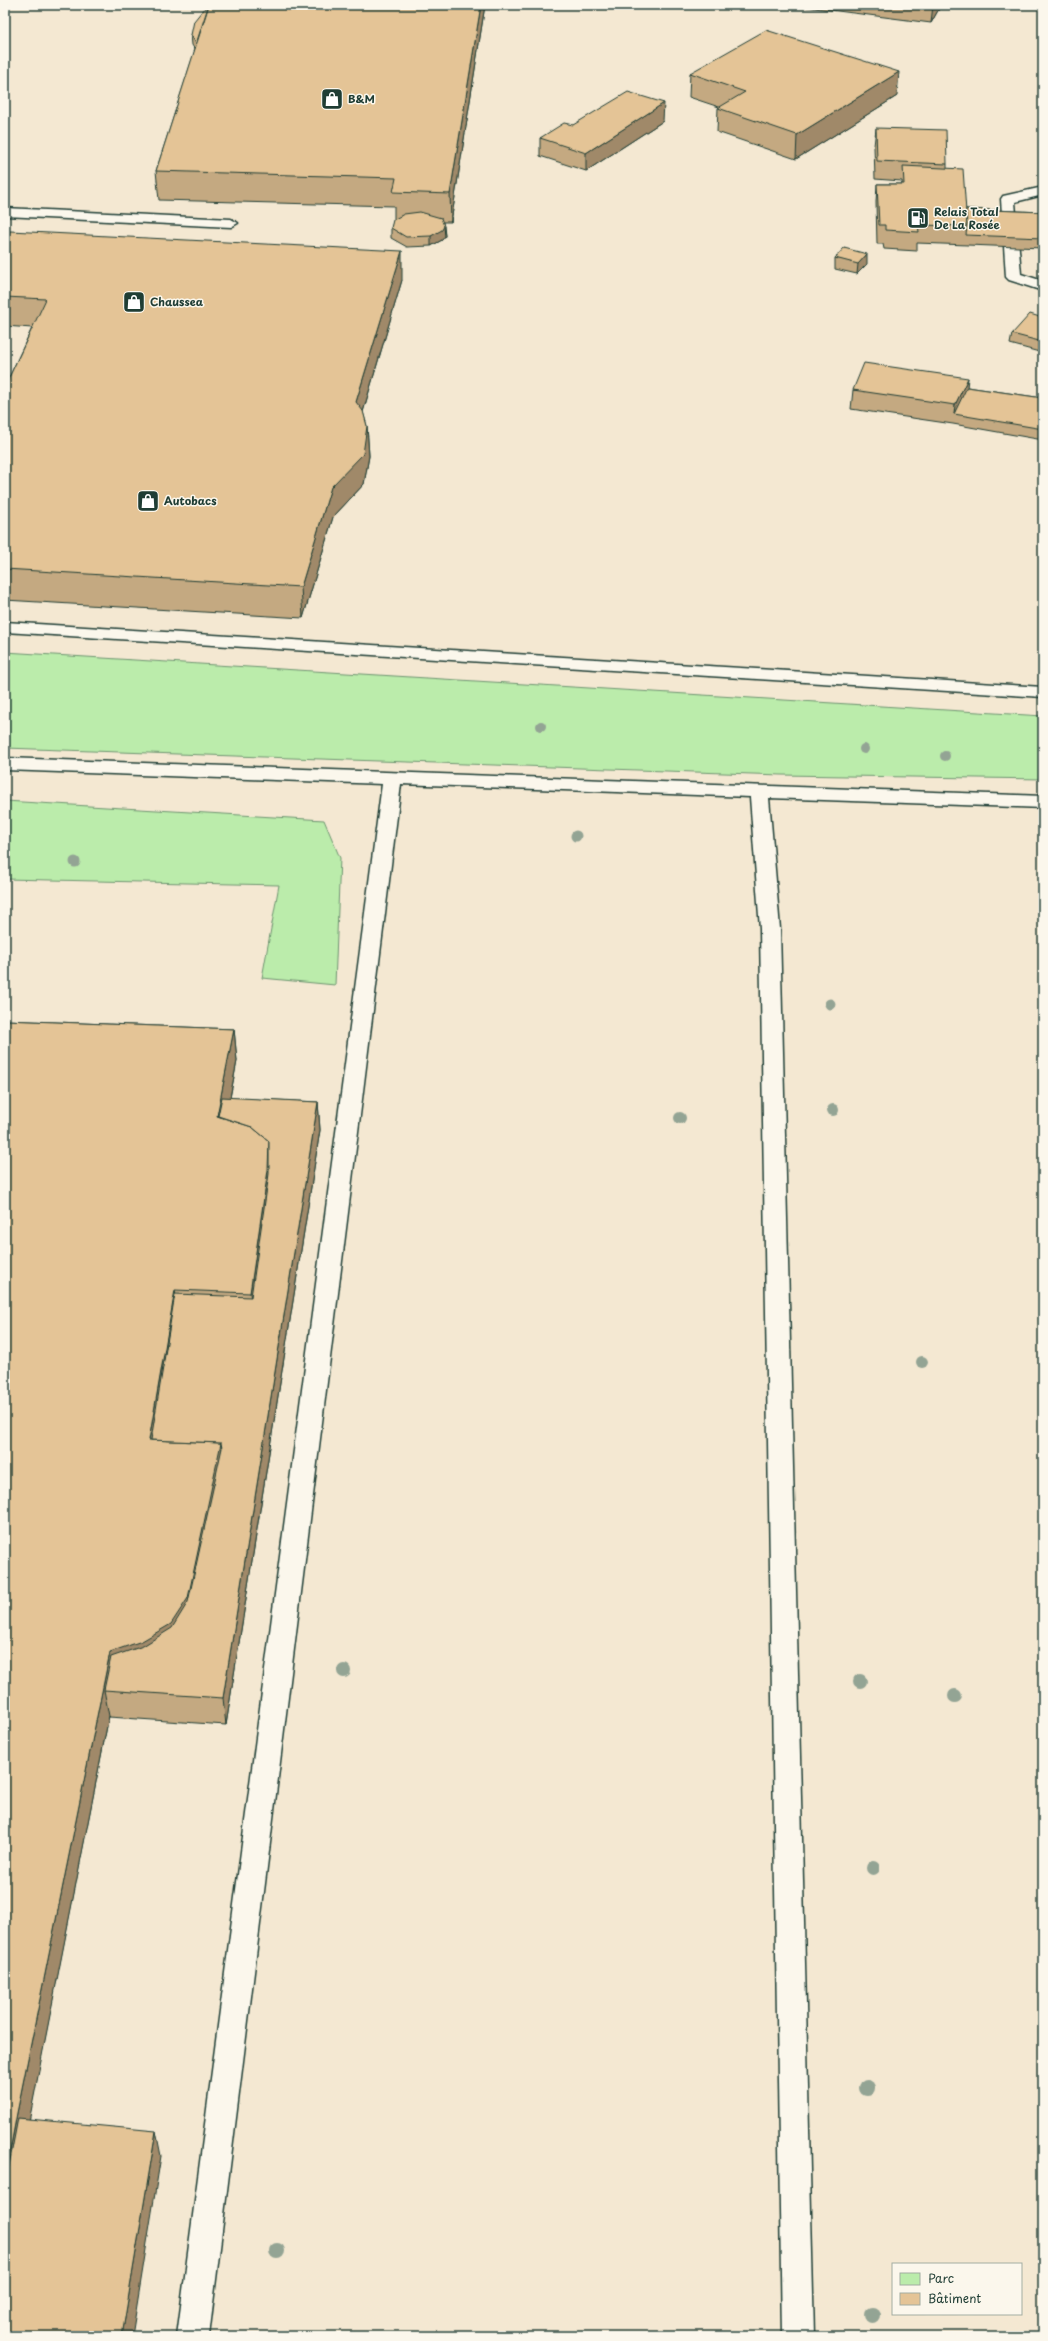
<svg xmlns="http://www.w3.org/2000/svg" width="1048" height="2341" viewBox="0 0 1048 2341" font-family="'Playpen Sans',sans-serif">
  <rect width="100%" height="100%" fill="#fbf7ec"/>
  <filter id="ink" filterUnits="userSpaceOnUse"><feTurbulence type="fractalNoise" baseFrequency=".025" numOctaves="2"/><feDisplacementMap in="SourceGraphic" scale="8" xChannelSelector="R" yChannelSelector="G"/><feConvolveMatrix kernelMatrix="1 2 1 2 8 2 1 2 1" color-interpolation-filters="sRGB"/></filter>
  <g filter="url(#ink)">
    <path fill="#f4e8d2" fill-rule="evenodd" d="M5,5H1043V2336H5ZM893,2264H1021V2314H893Z"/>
    <g fill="#bbecab" stroke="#6d9470">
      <path d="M5,652L1043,716V779L781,775L5,748Z"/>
      <path d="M5,801L324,820L340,858L335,985L262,978L279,885L5,879Z"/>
    </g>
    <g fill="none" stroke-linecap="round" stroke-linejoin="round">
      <g stroke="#1f3d34" stroke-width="3">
        <g id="service">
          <path d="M1043,187V195L1015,202L1021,274L1043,281V291L1009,280L1006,277L1001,199L1003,196Z"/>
          <path d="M5,208L231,219L238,223L231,227L5,216Z"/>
          <path d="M5,622L1043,687V697L5,632Z"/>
          <path d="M5,758L1043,796V808L769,798L780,929L814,2336H782L760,929L750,797L401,784L209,2336H177L382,784L5,770Z"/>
        </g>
      </g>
      <use href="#service" fill="#fbf7ec" fill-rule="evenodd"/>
    </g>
    <g fill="#93a494">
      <circle cx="541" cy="726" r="5"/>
      <circle cx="864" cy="749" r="5"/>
      <circle cx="945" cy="756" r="5"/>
      <circle cx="576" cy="836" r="5.5"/>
      <circle cx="75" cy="862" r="5.5"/>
      <circle cx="830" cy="1004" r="5.5"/>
      <circle cx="833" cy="1110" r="6"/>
      <circle cx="680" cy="1118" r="6"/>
      <circle cx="922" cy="1362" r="6"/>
      <circle cx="344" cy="1671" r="7"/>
      <circle cx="860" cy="1681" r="7"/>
      <circle cx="955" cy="1696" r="7"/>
      <circle cx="873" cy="1868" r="7"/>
      <circle cx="867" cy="2088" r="8"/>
      <circle cx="277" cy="2251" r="8"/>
      <circle cx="872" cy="2315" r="8"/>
    </g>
    <g fill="#c4a981" stroke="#1f3d34">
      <path d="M209,5H485L451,222H443L445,236L442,240L431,246L407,247L391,238V228L394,220V206L159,200L156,171L195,50L192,45L191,35Z"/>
      <path d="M791,5H941L931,23Z"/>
      <path d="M690,73L897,96L796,159L717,132L718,108L719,107L689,97Z"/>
      <path d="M663,121L586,171L540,156V138L573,125Z"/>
      <path d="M876,128L947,164V168L966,209L1043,212V248L917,243V251L884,249L883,244H877L876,202L877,184H902V181L875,179L874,146Z"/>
      <path d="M5,240L402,280L363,412L367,426L369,456L364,484L333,517L303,618L5,600V386L32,328L5,326Z"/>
      <path d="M835,258L867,264L857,274L835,269Z"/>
      <path d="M1043,318V353L1010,344L1012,334Z"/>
      <path d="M967,387L1043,398V440L953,424L851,409L853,390Z"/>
      <path d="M5,1020L234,1029L237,1061L230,1098L318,1102L320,1130L226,1725L109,1717V1716L29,2119L161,2156L5,2336Z"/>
    </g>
    <g fill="#a08969" stroke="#1f3d34">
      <path d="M481,5H485L451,222L450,194Z"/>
      <path d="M933,5H941L931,23Z"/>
      <path d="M899,72L897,96L796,159L797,135Z"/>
      <path d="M664,103L663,121L586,171V153Z"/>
      <path d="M444,226L445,236L442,240L431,246V236Z"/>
      <path d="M402,251V280L357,432L356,402Z"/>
      <path d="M867,254V264L857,274L858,264Z"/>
      <path d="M968,378L966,398L954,414L955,405Z"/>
      <path d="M367,426L369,456L364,484L333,517L303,618L301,587L331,487Z"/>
      <path d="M234,1029L237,1061L225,1123L217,1116Z"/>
      <path d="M318,1102L320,1130L226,1725L223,1698Z"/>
      <path d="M268,1170L272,1174L254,1325L250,1293Z"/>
      <path d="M175,1290L179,1322L159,1445L149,1440Z"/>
      <path d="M221,1443L225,1476L192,1629L104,1690L109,1716L25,2142L5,2249V2177L17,2113L110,1652Z"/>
      <path d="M156,2131L161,2156L132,2336H122Z"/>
    </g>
    <g fill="#e4c496" stroke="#1f3d34">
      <path d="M209,5H481L450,194L393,192L396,178L156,171Z"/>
      <path d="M208,7L196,44L191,35L194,21L202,11Z"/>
      <path d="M766,30L899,72L797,135L718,108L745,92L690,73Z"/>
      <path d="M628,92L664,103L586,153L540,138L564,123L573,125Z"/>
      <path d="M876,128L946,130L947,164L877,161Z"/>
      <path d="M903,166L963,169L967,226L918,225L919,232L885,230V225H879L877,184H904Z"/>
      <path d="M966,209L1043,212V238L966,235L967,226Z"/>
      <path d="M420,212L441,218L444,226L442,230L431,236L406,237L391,228L393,220L404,214Z"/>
      <path d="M10,231L402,251L356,402L363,411L367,426L363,454L331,487L301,587L5,569V386L46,299L5,297V240Z"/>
      <path d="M844,248L867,254L858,264L835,258Z"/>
      <path d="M1030,314L1043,318V342L1012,334Z"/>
      <path d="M864,363L968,378L955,405L853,390Z"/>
      <path d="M967,387L1043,398V429L954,414Z"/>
      <path d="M5,1020L234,1029L217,1116L252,1127L269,1141L268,1170L250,1293L175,1290L149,1440L221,1443L188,1598L171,1624L142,1641L110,1652L17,2113L5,2177Z"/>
      <path d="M222,1097L318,1102L223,1698L104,1690L111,1657L143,1646L172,1628L188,1602L222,1448L221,1443L151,1440L175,1294L251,1297L269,1174V1141L252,1127L218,1116Z"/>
      <path d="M18,2118L156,2131L122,2336H5V2187Z"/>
    </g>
  </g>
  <defs>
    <g id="shop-square" transform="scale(1.15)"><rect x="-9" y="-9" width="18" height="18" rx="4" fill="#1f3d34" stroke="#fbf7ec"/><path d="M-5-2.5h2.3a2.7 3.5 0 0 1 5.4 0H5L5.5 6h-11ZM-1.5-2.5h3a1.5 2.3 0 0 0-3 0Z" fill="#fff"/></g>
    <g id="fuel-square" transform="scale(1.15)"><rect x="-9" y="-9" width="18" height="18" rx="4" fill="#1f3d34" stroke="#fbf7ec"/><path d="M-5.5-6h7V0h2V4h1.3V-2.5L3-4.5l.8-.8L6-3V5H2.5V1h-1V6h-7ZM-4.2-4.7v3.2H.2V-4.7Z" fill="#fff"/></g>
  </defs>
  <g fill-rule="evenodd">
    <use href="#shop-square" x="332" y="99"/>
    <use href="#fuel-square" x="918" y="218"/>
    <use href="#shop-square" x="134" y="302"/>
    <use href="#shop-square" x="148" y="501"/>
  </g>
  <g text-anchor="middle" stroke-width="3" stroke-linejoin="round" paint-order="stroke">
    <g font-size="11" font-weight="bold" fill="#1f3d34" stroke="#fbf7ec" text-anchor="start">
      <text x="348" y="103">B&amp;M</text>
      <text x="934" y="216">Relais Total<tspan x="934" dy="13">De La Rosée</tspan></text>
      <text x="150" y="306">Chaussea</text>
      <text x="164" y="505">Autobacs</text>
    </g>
  </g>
  <rect width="1048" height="2341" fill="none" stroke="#fbf7ec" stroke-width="20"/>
  <rect x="10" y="10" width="1028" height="2321" fill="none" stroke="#1f3d34" stroke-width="1.5" filter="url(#ink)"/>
  <rect x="892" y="2263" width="130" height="52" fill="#fbf7ec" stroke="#a3ada2"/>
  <rect x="900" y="2273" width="20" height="12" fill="#bbecab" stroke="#a3ada2"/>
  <text x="928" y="2283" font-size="12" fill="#1f3d34">Parc</text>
  <rect x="900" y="2293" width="20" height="12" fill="#e4c496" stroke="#a3ada2"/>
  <text x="928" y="2303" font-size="12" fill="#1f3d34">Bâtiment</text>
</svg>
